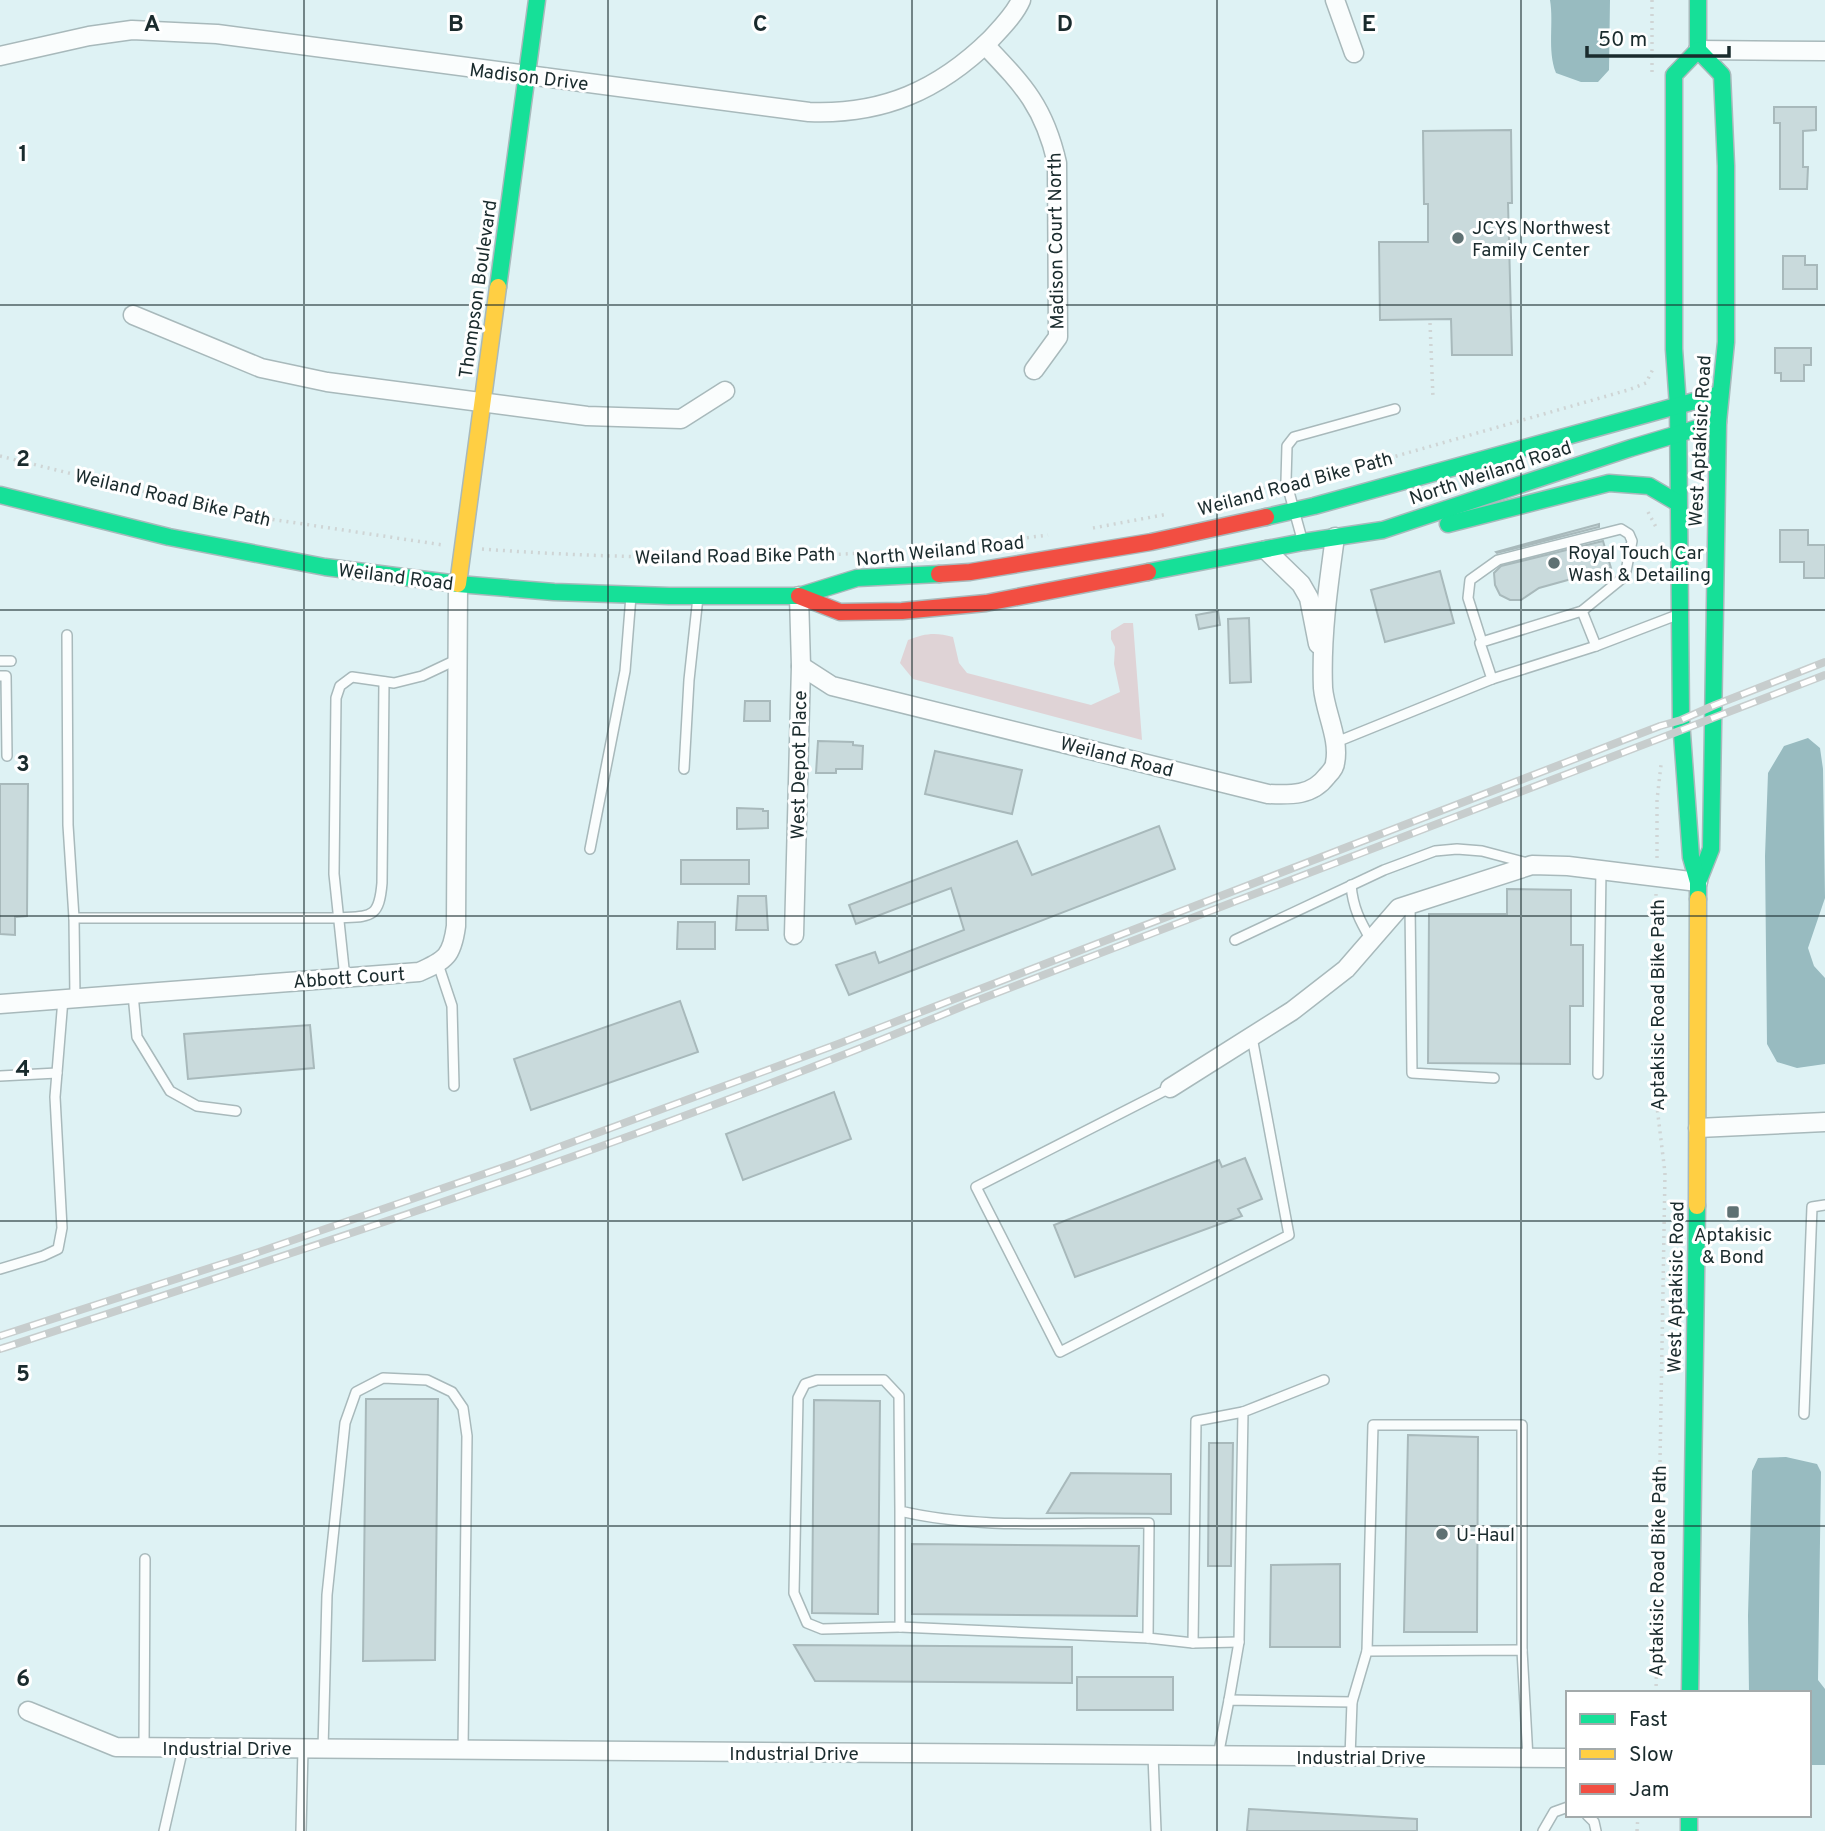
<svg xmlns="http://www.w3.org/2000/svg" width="1825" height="1831" viewBox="0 0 1825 1831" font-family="Overpass,sans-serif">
  <rect width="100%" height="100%" fill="#def2f4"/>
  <path fill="#dfd3d6" d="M1124,623H1133L1142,740L913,679L900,663L908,640C925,633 936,632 953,637L959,663L967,673L1091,705L1120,692L1114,664L1115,647L1111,639V631Z"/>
  <g fill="#98bbc0">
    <path d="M1550,0H1610L1609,70L1598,82H1581L1556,73C1547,50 1554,24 1550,0Z"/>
    <path d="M1808,738L1820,748L1823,769L1825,898L1808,948L1814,966L1825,978V1064L1797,1068L1777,1062L1767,1044L1765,856L1768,773L1784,746Z"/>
    <path d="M1786,1457L1817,1464L1821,1472L1818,1680L1825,1689V1765H1809V1693H1749L1748,1616L1752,1471L1758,1458Z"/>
  </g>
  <g fill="#c9dadc" stroke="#a8b9bb" stroke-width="2">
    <path d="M1774,107H1816V130L1803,131V167H1808L1807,189H1780V123H1774Z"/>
    <path d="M1511,130L1512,203H1508L1512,355H1452L1451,319L1380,320L1379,242H1428V204H1424L1423,131Z"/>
    <path d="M1783,256H1805V265H1817V289H1783Z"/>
    <path d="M1775,348H1811V365H1804V381H1781V373H1775Z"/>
    <path d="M1599,524V527L1497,553L1496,552Z"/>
    <path d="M1780,530H1808V545H1825V578H1804V562H1780Z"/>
    <path d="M1603,541L1611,568L1539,588L1521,600H1510L1500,595L1495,585L1494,573L1501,566Z"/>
    <path d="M1440,571L1454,623L1385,642L1371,590Z"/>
    <path d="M1218,611L1220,625L1199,629L1196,615Z"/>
    <path d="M1249,618L1251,682L1230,683L1228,619Z"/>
    <path d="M745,701H770V721H744Z"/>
    <path d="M818,741L853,742V745L863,746L862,769H836V773H816Z"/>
    <path d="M935,751L1022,770L1012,814L925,794Z"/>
    <path d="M0,784H28L27,916L15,917V935L0,934Z"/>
    <path d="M737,808L763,809V811H768V828L737,829Z"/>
    <path d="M1159,826L1175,869L849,995L836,965L875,952L879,963L964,930L951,888L856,924L849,905L1017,841L1032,875Z"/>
    <rect x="681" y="860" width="68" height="24"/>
    <path d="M1507,889L1571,890V945H1583V1006H1570V1064L1428,1063L1429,914H1507Z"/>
    <path d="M738,896H766L768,930H736Z"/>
    <path d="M678,922H715V949H677Z"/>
    <path d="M680,1001L698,1052L531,1110L514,1059Z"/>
    <path d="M310,1025L314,1068L188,1079L184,1034Z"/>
    <path d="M834,1092L851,1139L743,1180L726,1134Z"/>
    <path d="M1245,1158L1262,1199L1238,1209L1242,1216L1075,1277L1054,1225L1219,1160L1222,1167Z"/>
    <path d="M366,1399H438L435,1660L363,1661Z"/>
    <path d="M814,1400L880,1401L878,1614L812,1613Z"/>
    <path d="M1408,1435L1478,1437L1477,1632H1404Z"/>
    <path d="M1209,1443H1233L1231,1566H1208Z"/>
    <path d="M1071,1473L1171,1474V1514L1047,1513Z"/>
    <path d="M912,1544L1139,1546L1137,1616L912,1614Z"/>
    <path d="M1340,1564V1647H1270L1271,1565Z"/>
    <path d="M794,1645L1072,1647V1683L815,1681Z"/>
    <rect x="1077" y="1677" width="96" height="33"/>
    <path d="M1249,1809L1417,1819V1831H1247Z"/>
  </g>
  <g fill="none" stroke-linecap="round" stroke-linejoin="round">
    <g stroke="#a8b9bb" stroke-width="12">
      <g id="lane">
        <path d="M1302,539L1286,481L1287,446L1294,437L1395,409"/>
        <path d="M1582,611L1596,646"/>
        <path d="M67,635L68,825L74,918"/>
        <path d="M0,661H11"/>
        <path d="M0,676H6L7,756"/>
        <path d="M1492,679L1596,646L1677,615"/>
        <path d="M1334,743L1492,679L1480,643L1482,642L1582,611L1625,576L1632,541L1629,534L1621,529L1498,560L1470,580L1468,598L1482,642"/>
        <path d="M684,769L689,680L698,597"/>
        <path d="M590,849L625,671L631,596"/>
        <path d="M1351,885C1353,908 1360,921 1371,940"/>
        <path d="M1410,905L1412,1073L1494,1078"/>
        <path d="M1235,940L1384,870L1435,851L1457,849L1482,851L1527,863"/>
        <path d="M438,964L452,1006L454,1086"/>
        <path d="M345,978L334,874L336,698L340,686L352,677L394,683L422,676L458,659"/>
        <path d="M133,994L137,1037L170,1091L197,1106L236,1111"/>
        <path d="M75,998L74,918H338C371,916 379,919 382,883L384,682"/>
        <path d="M1598,1074L1601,870"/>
        <path d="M0,1076L57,1073"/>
        <path d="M1170,1088L976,1187L1060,1352L1289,1235L1252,1037"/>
        <path d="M0,1269L43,1256L58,1249L62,1228L55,1097L63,999"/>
        <path d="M1804,1414L1812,1207L1825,1205"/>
        <path d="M900,1511V1627L822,1629L807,1623L794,1593L798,1398L805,1384L817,1380H884L899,1396L900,1511C979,1530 1068,1522 1149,1523L1148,1638L1193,1643"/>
        <path d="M900,1627L1148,1638"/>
        <path d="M1239,1642L1193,1643L1196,1421L1243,1412"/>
        <path d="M1367,1651L1373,1425H1522V1650"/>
        <path d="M1229,1700L1239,1642L1243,1412L1324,1380"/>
        <path d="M144,1747L145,1559"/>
        <path d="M323,1749L327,1595L345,1423L356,1392L383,1378L427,1380L452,1392L463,1408L467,1436L463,1750"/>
        <path d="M1153,1755L1156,1831"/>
        <path d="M1218,1756L1229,1700L1352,1702"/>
        <path d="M1350,1757L1352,1702L1367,1651L1522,1650L1528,1759"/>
        <path d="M1587,1815L1594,1822L1596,1831"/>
        <path d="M164,1831L183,1748"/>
        <path d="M301,1831L303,1749"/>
        <path d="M1543,1831L1554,1812L1568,1807"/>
      </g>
    </g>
    <g stroke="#a8b9bb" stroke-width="21">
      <g id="street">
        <path d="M1335,0L1354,53"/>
        <path d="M985,45C1023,85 1044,106 1057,163L1058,337L1034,370"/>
        <path d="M1698,50L1825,51"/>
        <path d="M0,56L89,36L132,30L217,34L809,112C883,115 939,90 991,39C1002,27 1015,14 1021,0"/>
        <path d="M133,315L261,368L327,382L587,416L681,419L725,391"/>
        <path d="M1266,550L1301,584L1309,598L1318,644"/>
        <path d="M801,666L832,686L1268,794C1291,795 1312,796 1327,776C1330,773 1335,767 1335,763C1340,739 1325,712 1323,688C1321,638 1328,587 1335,537"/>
        <path d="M794,935L801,666L799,596"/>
        <path d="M0,1004L419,972C446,960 452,956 456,926L458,584"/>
        <path d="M1170,1088L1292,1011L1346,969L1399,908L1532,865L1568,866L1698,882"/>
        <path d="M1698,1128L1825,1122"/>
        <path d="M28,1711L116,1747L1568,1758"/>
      </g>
    </g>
    <g stroke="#a8b9bb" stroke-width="19">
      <g id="fast">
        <path d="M1698,0V50L1722,75L1726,166V342L1718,422L1711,849L1698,882"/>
        <path d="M1698,50L1674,75V349L1678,406L1681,720L1691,857L1698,882V899"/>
        <path d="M498,287L537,0"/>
        <path d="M0,495L169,537L325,567L458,584L554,592L669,596H799L857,578L939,574"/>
        <path d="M1266,517L1314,506L1720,394"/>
        <path d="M1448,524L1609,483L1649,486L1678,503"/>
        <path d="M1148,572L1303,542L1383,530L1631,448L1718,422"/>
        <path d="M1690,1693L1697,1206"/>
        <path d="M1689,1815V1831"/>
      </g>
    </g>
    <g stroke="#a8b9bb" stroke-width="19">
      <g id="slow">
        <path d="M458,584L498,287"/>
        <path d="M1697,1206L1698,899"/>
      </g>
    </g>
    <g stroke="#a8b9bb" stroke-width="19">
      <g id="jam">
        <path d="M939,574L970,572L1151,542L1266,517"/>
        <path d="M799,596L840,612L902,611L986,603L1148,572"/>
      </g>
    </g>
    <g stroke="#cfd5d5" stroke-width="3.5" stroke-dasharray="2 5" stroke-linecap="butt">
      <path d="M1652,0V72"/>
      <path d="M1430,323L1433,398"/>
      <path d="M0,456L230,513L443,545"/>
      <path d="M1300,478L1393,457L1628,390L1646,383L1653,369"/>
      <path d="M1223,502L1272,485"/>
      <path d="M1648,512L1656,527"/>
      <path d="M1093,528L1168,514"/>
      <path d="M482,549C631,560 782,561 931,548C970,545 1009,540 1048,535"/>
      <path d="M1657,858V800L1661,765"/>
      <path d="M1656,1693L1665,1173L1654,1082L1656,894"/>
      <path d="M1637,1831L1638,1815"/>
    </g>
    <use href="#lane" stroke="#fafdfd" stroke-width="9"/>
    <use href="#street" stroke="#fafdfd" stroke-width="18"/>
    <use href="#fast" stroke="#16e098" stroke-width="16"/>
    <use href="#slow" stroke="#ffcf43" stroke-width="16"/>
    <use href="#jam" stroke="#f24e42" stroke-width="16"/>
    <g stroke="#c7cdcd" stroke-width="8">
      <g id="rail">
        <path d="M0,1336L250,1255L516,1163L838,1044L1660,726L1681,720L1715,705L1825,662"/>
        <path d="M0,1349C325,1243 652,1137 968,1004L1825,675"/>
      </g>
    </g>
    <use href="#rail" stroke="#fff" stroke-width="5" stroke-dasharray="16" stroke-linecap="butt"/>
  </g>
  <path fill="none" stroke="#1a2b2d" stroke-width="2" stroke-opacity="0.55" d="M304,0V1831M608,0V1831M912,0V1831M1217,0V1831M1521,0V1831M0,305H1825M0,610H1825M0,916H1825M0,1221H1825M0,1526H1825"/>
  <g fill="#5f7173" stroke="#fff" stroke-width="2.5">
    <circle cx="1458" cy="238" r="7"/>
    <circle cx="1554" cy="563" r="7"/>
    <rect x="1726" y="1205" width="14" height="14" rx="3.5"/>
    <circle cx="1442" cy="1534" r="7"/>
  </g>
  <g text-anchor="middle" stroke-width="6" stroke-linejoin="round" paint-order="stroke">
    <g font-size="19" fill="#1a2b2d" stroke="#fff">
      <text transform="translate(529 76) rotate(7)" y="7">Madison Drive</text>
      <text transform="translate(1055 241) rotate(-91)" y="7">Madison Court North</text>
      <text transform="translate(477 289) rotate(-82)" y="7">Thompson Boulevard</text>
      <text transform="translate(1699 441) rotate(-87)" y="7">West Aptakisic Road</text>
      <text transform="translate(1490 472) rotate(-18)" y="7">North Weiland Road</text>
      <text transform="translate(1295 483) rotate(-15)" y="7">Weiland Road Bike Path</text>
      <text transform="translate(173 497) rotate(13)" y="7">Weiland Road Bike Path</text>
      <text transform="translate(940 550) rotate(-6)" y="7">North Weiland Road</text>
      <text transform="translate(735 555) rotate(-1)" y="7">Weiland Road Bike Path</text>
      <text transform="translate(396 576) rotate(7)" y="7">Weiland Road</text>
      <text transform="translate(1117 756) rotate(14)" y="7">Weiland Road</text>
      <text transform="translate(798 765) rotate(-89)" y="7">West Depot Place</text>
      <text transform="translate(349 977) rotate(-4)" y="7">Abbott Court</text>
      <text transform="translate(1657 1005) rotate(-90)" y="7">Aptakisic Road Bike Path</text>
      <text transform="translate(1675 1287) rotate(-89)" y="7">West Aptakisic Road</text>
      <text transform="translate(1657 1571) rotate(-89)" y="7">Aptakisic Road Bike Path</text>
      <text x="227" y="1755">Industrial Drive</text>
      <text x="794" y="1760">Industrial Drive</text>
      <text x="1361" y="1764">Industrial Drive</text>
    </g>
    <g font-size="19" fill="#1a2b2d" stroke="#fff" text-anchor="start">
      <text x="1472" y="234">JCYS Northwest<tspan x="1472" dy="22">Family Center</tspan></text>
      <text x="1568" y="559">Royal Touch Car<tspan x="1568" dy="22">Wash &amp; Detailing</tspan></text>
      <text x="1733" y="1241" text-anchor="middle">Aptakisic<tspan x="1733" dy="22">&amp; Bond</tspan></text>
      <text x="1456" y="1541">U-Haul</text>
    </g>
  </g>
  <g font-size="23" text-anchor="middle" font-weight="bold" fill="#1a2b2d" stroke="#fff" stroke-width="6" stroke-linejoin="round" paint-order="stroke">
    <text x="152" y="31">A</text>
    <text x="456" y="31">B</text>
    <text x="760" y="31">C</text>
    <text x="1065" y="31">D</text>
    <text x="1369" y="31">E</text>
    <text x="23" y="161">1</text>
    <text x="23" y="466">2</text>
    <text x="23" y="771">3</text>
    <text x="23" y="1076">4</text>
    <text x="23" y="1381">5</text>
    <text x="23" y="1686">6</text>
  </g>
  <rect x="1566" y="1691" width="245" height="126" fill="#ffffff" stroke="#a3aaab" stroke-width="2"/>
  <rect x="1580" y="1714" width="35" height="10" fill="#16e098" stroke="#a3aaab" stroke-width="2"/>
  <text x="1629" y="1726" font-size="21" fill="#1a2b2d">Fast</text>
  <rect x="1580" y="1749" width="35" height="10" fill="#ffcf43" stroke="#a3aaab" stroke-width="2"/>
  <text x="1629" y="1761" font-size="21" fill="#1a2b2d">Slow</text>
  <rect x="1580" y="1784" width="35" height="10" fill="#f24e42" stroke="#a3aaab" stroke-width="2"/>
  <text x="1629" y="1796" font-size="21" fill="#1a2b2d">Jam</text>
  <path d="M1587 46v10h142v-10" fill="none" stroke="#1a2b2d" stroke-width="3.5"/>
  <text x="1598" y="46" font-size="21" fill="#1a2b2d" stroke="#ffffff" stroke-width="5" paint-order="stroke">50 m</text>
</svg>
